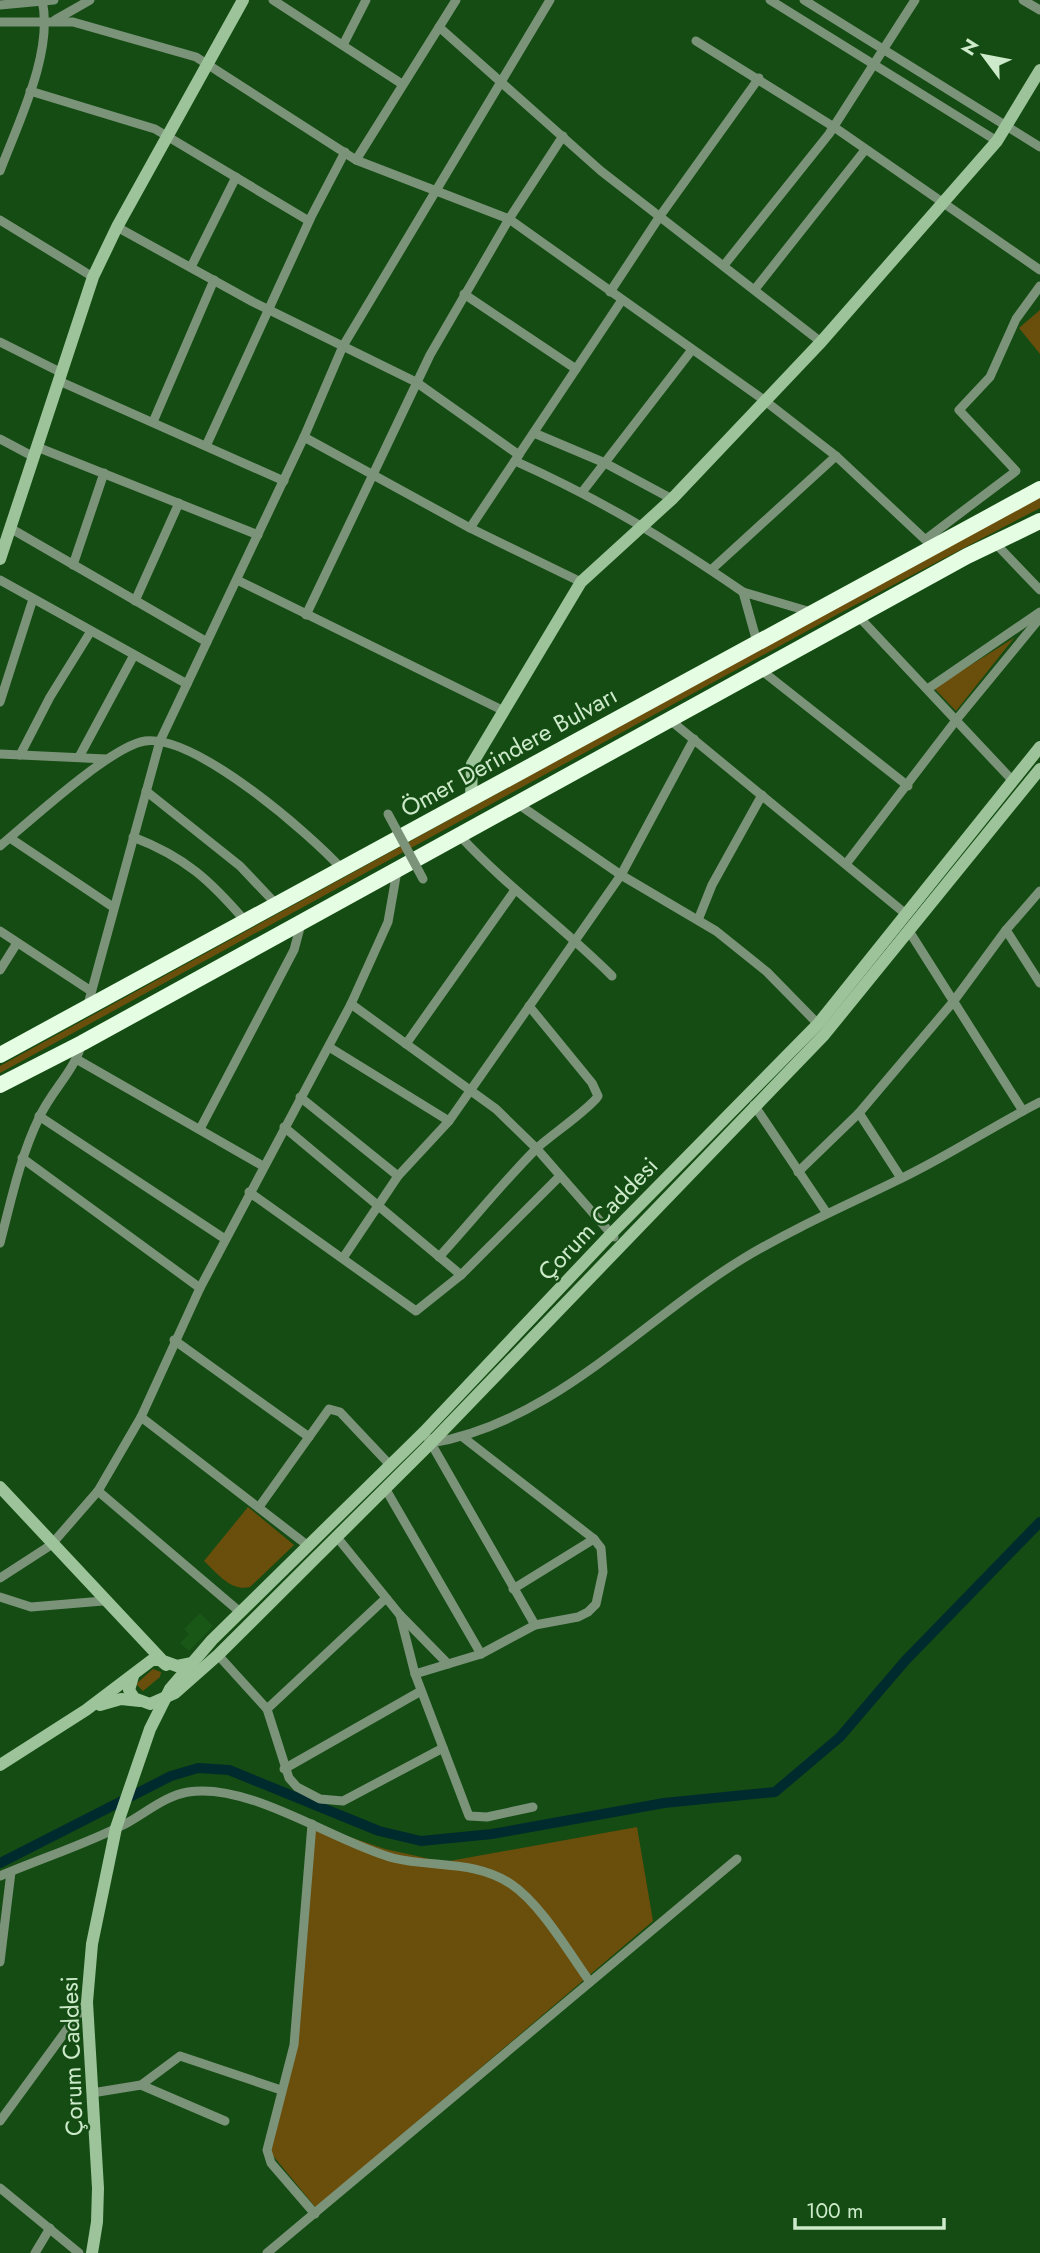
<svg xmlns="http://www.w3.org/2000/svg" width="1040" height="2253" viewBox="0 0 1040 2253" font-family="Jost,sans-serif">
  <rect width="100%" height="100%" fill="#144c13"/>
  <path fill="#195717" d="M200,1613L213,1626L189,1651L180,1643L189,1634L184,1629Z"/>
  <g fill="#6a4e0c">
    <path d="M1040,310V354L1019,328Z"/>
    <path d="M1040,496V508L840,613L0,1073V1066Z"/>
    <path d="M1014,638L956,711L934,688Z"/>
    <path d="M248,1507L294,1545L250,1587C231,1592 217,1573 204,1561Z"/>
    <path d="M153,1669L161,1672L160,1677L143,1691L136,1684Z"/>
    <path d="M312,1824L385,1849L444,1862L637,1827L653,1921L316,2208L270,2152L294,2045Z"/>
  </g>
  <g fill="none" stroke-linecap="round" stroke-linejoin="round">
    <path stroke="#002b2e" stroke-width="10" d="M0,1863L171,1776L198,1768L229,1770L379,1831L421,1841L492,1834L664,1803L775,1792L840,1737L905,1661L1040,1522"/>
    <g stroke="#7b9379" stroke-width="9">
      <path d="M273,0L402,84"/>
      <path d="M770,0L997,141"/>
      <path d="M804,0L1040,147"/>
      <path d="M1023,0L1040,10"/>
      <path d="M0,5L54,0"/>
      <path d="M55,20L90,0"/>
      <path d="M0,22H73L196,57L356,160L509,219L764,400L836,456L933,547"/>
      <path d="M439,27L601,171L821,342"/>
      <path d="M696,41L834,127L1040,270"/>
      <path d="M343,45L366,0"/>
      <path d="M30,91L155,129L309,221"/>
      <path d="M356,160L456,0"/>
      <path d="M0,171C18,123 54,52 42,0"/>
      <path d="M0,220L93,277"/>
      <path d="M117,227L253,302L416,382L519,455"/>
      <path d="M725,264L829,134L915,0"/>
      <path d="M191,267L236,177"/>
      <path d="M755,289L865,150"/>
      <path d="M610,292L660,216L759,78"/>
      <path d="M464,294L576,369"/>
      <path d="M0,342L62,373"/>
      <path d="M59,381L284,481"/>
      <path d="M153,422L214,280"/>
      <path d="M534,433L605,463L672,499"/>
      <path d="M304,437L470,528L581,582"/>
      <path d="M0,439L34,457"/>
      <path d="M206,446L311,217L345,152"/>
      <path d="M37,447L258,535"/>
      <path d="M515,461C600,499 666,539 743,592"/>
      <path d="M583,491L691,351"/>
      <path d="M10,528L207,642"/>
      <path d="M470,528L622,300"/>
      <path d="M926,539L1016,471L959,410L990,377L1016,319L1040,286"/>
      <path d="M995,543L1040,590"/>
      <path d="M73,565L104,473"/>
      <path d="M711,570L836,456"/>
      <path d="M0,580L187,684"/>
      <path d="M237,580L502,710"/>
      <path d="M135,601L179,503"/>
      <path d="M306,615L430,355L509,219L563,136"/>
      <path d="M859,617L1013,781"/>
      <path d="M757,642L743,592L811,612"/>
      <path d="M761,670L908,786"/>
      <path d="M929,688L1040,612"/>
      <path d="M0,702L33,599"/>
      <path d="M670,720L907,915"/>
      <path d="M0,754L106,759"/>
      <path d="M20,755L50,697L91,631"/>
      <path d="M79,757L134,655"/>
      <path d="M146,791L240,866L277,905"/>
      <path d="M518,804L621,875L716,931L767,972L818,1024"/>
      <path d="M460,836C507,887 563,927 612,976"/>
      <path d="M133,837C185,857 210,880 246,922"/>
      <path d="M10,838L113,907"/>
      <path d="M0,846C30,821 111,746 145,741C195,734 309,833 342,869"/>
      <path d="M846,864L957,719L1040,618"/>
      <path d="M1040,891L1006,930L1040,983"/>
      <path d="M698,920L712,885L762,795"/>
      <path d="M0,931L91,991"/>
      <path d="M909,931L1023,1111"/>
      <path d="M0,970L17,943"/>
      <path d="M351,1004L496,1109L537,1149L614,1237"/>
      <path d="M87,1008L160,741L304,437L343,346L550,0"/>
      <path d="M406,1044L515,890"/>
      <path d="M329,1047L449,1121"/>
      <path d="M78,1060L263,1166"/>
      <path d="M300,1097L398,1176"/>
      <path d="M754,1105L826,1212"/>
      <path d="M859,1113L953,1002L1006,930"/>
      <path d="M39,1116L225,1239"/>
      <path d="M284,1127L461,1275"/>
      <path d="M200,1129L294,950L301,924"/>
      <path d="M22,1158L200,1288"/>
      <path d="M798,1172L859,1113L901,1178"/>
      <path d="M249,1192L416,1311L461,1275L560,1176"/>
      <path d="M0,1243C11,1201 20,1157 39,1118C51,1091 74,1072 82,1043"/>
      <path d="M439,1257C472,1221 503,1182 537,1148C550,1136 592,1107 598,1096L592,1083L529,1006"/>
      <path d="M343,1258L398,1176L449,1121L621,875L694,739"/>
      <path d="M174,1340L309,1437"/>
      <path d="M141,1417L307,1545"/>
      <path d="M428,1438L535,1625"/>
      <path d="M431,1443C553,1423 642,1320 744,1258C794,1228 847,1205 900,1179C948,1156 993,1126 1040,1102"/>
      <path d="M385,1488L481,1654"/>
      <path d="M98,1491L240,1612"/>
      <path d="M259,1507L329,1409L340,1412L390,1465"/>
      <path d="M336,1536L400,1615L448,1664"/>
      <path d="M0,1578L51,1545L98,1491L141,1417L200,1288L351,1004L388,922L397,871"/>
      <path d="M513,1589L594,1539"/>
      <path d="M0,1597L31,1607L103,1601"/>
      <path d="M400,1615L415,1674L469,1816L487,1817L533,1807"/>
      <path d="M218,1655L267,1709L289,1778L297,1787L320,1799L343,1801L443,1748"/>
      <path d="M415,1674L481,1654L535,1625L578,1617L588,1612L596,1604L603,1572L601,1548L594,1539L464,1438"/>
      <path d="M267,1709L386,1598"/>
      <path d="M284,1769L421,1691"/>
      <path d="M312,1824L294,2045L267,2150L271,2163L315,2214"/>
      <path d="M0,1876C42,1858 87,1844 127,1823C147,1812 165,1796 188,1792C250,1782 334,1842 393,1858C434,1868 475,1860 511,1884C541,1904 569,1953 590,1982"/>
      <path d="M0,1962L11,1872"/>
      <path d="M141,2085L225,2121"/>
      <path d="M92,2093L141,2085L180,2056L281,2090"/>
      <path d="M0,2121L87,2002"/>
      <path d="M0,2188L79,2253"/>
      <path d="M35,2253L50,2228"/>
      <path d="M267,2253L737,1859"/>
    </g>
    <g stroke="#9cc399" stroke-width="12">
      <path d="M0,559L93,277L117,227L243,0"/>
      <path d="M471,800L472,764L581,582L672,499L821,342L997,141L1040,70"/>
      <path d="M0,1487L163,1661L177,1666L192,1663"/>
      <path d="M133,1676L129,1690L134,1698L150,1704L175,1693L218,1655L431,1443L824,1035L1040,769"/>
      <path d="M100,1705L121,1699L140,1701"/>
      <path d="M0,1765L86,1710L152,1660H160L166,1665"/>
      <path d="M92,2253L97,2222L98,2188L87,2002L92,1944L116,1828L150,1729L170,1689L212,1640L424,1432L611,1234L818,1024L1040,747"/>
    </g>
    <g stroke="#e5fde3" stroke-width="16">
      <path d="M0,1055L1040,489"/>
      <path d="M0,1085L82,1043L967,556L1040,521"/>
    </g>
    <path stroke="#7b9379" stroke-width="9" d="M388,814L423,879"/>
  </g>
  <g text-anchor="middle" stroke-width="5" stroke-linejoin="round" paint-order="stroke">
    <g font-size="24" fill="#cdeaca" stroke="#144c13">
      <text transform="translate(509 752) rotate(-29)" y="8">Ömer Derindere Bulvarı</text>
      <text transform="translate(598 1219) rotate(-46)" y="8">Çorum Caddesi</text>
      <text transform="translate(72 2056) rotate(-92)" y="8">Çorum Caddesi</text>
    </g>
  </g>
  <g transform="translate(984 56) rotate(302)" stroke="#144c13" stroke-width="5" paint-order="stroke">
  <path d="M0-5L12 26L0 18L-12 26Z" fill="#cdeaca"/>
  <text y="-10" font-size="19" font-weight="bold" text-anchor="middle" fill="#cdeaca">N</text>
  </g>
  <path d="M795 2218v10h149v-10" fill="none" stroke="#cdeaca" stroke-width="3.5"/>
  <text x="806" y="2218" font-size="21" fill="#cdeaca" stroke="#144c13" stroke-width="5" paint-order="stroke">100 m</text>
</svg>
